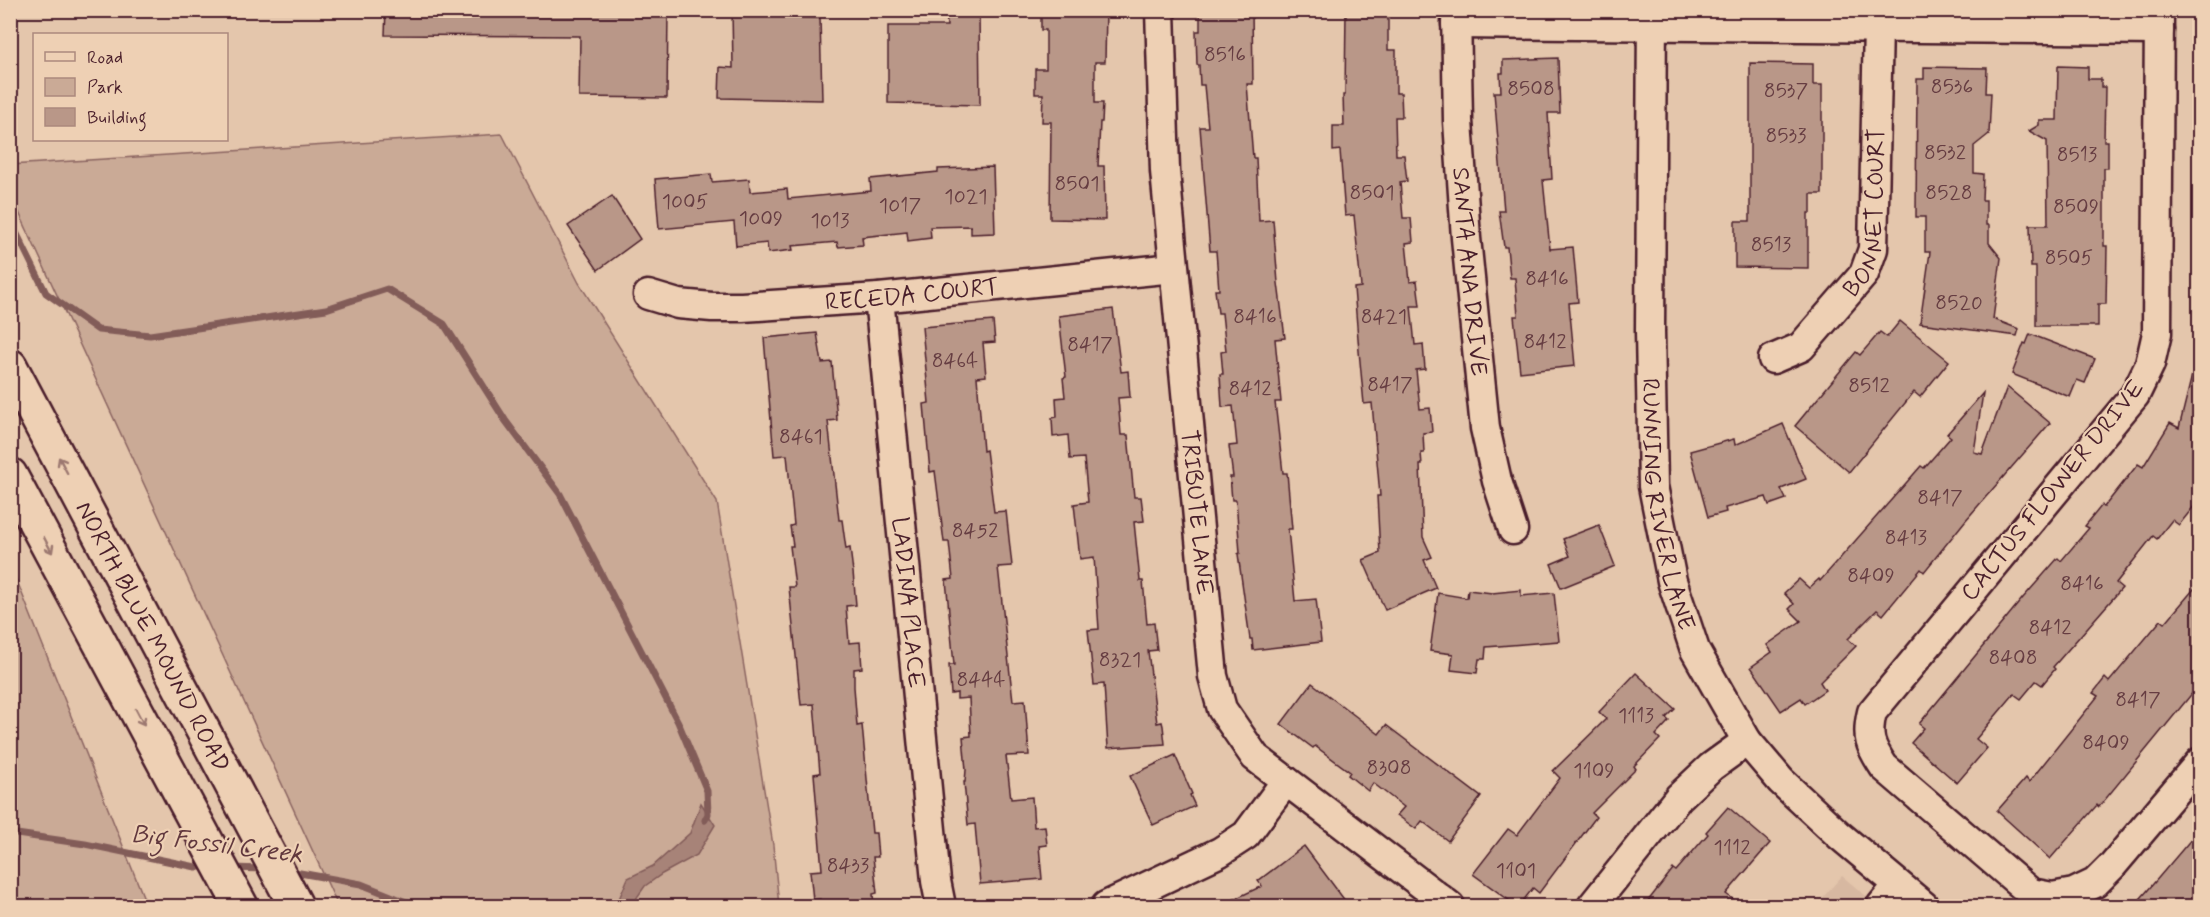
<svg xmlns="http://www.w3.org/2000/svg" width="2210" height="917" viewBox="0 0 2210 917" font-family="Mynerve,sans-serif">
  <rect width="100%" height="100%" fill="#e4c6ac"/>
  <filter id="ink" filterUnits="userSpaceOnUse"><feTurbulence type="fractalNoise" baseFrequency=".0167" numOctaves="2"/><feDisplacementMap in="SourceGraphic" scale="12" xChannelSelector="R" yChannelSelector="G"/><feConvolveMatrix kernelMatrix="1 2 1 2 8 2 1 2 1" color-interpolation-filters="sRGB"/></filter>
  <g filter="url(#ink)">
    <path fill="#d7b8a1" d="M1842,876L1878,906H1815Z"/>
    <g fill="#caaa96" stroke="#8a6460" stroke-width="1.5">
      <path d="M502,134L579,283L717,502L773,845L779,906H338L11,195L10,165Z"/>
      <path d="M11,566L147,906H11Z"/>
    </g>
    <path fill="#a78378" stroke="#825b59" stroke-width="1.5" d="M701,803L715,825L697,855L662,874L645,886L631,906H616L628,878L653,866L690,833Z"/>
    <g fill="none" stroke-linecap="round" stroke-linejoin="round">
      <g stroke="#825b59" stroke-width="7">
        <path d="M10,220L46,293L98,330L150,335L326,309L387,289L444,324L505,420L560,494L678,722L707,791L708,814L705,820"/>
        <path d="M10,833L85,844L196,867H209"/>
        <path d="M232,868L266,869"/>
        <path d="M289,871L361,884L416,906"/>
      </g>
    </g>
    <g fill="#b99788" stroke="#4a1f2b" stroke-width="1.5">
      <path d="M386,10H668L667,98L579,97L580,36L385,35Z"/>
      <path d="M732,10H768L769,17L820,18L822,100L719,98L720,67L733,68Z"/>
      <path d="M946,10H979L980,105L888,103V26H947Z"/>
      <path d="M1041,10H1106L1105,62H1095V103H1103L1102,122H1100L1098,166H1104L1105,220L1050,219L1051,122H1042L1043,94H1035V69H1046V30H1041Z"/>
      <path d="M1200,10H1252L1253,84H1247L1253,158H1256L1259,221L1273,220L1278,283L1285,338L1275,339L1281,402H1275L1283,473H1287L1292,529H1288L1295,601L1316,599L1321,642L1253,650L1252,639H1250L1238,554L1240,553L1236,500H1232L1230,477H1233L1229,446L1237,445L1233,406L1222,407L1220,374H1223L1221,352L1226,351L1222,313H1218L1215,290H1219L1216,251H1210L1200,127H1208L1204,85H1200L1199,65H1197L1196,31H1200Z"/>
      <path d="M1346,10H1388V50H1396V93H1401L1402,117H1395L1396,155H1404L1407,181L1400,182L1403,218H1411L1413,242L1406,243L1410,282L1417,281L1420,306H1411L1415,345L1423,344L1425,369L1416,370L1420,409L1430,408L1432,432L1423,433L1424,453H1421L1422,465H1420L1423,537L1432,557L1424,560L1436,588L1385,610L1363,560L1380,553L1377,496H1380L1372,403L1364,404L1359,351L1354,288L1361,287L1354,215L1345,216L1340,150L1333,151V126H1344L1343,95H1345Z"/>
      <path d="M1558,58L1560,113H1548L1552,179L1543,180L1550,249L1573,247L1578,302L1569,303L1575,366L1520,372L1514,316H1518L1515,278H1510L1507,247H1504L1499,211H1504L1494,92H1501L1500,73H1503V60Z"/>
      <path d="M1750,63L1813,64V85H1822V194H1811V213H1808V268L1735,267V221H1750Z"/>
      <path d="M2058,66L2088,67V79H2101V87H2105L2104,141H2108V168H2104V246H2107L2106,304H2098V326H2036V267H2031L2030,225H2048L2047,141L2029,131L2039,125V120H2057Z"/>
      <path d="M1924,67L1987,68L1986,93H1991L1989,134L1974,146V173L1983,174L1982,200H1986V225H1989V243L2001,258L1993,319L2019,329L2017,336L1920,323L1930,252H1925V217H1916L1917,79H1924Z"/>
      <path d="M993,167L995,233L971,234V226L930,227L931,238L908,241L907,232L862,237L863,245L838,247L837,242L792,246L793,250L768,253L767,243L736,246L734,222L659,229L655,179L711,174L712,182L749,179L750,192L787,189L788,199L871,191L870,179L938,172V169Z"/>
      <path d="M612,196L640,239L598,270L568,226Z"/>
      <path d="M1113,309L1121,372L1128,371L1130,397L1118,398L1121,435H1128L1134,497H1141L1144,521L1134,522L1140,581H1143L1147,624L1154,623L1157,650L1148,651L1157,723L1162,722L1163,726L1165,744L1108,748L1104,684L1094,685L1088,630L1099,629L1094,557L1080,559L1074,504L1088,502L1084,458L1070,459L1068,435L1053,437L1052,418L1057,417L1056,398L1065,397L1063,378L1066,377L1059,316Z"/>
      <path d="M993,321L995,342L983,343L986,376L977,377L983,451L986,450L994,512L1006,511L1012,566L998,567L1013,701L1025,700L1029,755L1006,756L1011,799L1032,797L1034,827L1045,826L1047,845L1039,846L1042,879L980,884L975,824L968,825L964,782H965L966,770L963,737L971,736L969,698L957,699V693L951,694L949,665H954L946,580L953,579L949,542H944L935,471L930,472L924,404L929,403L922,327Z"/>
      <path d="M1900,321L1949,361L1920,397L1914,392L1849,472L1795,426L1856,352L1860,355L1880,332L1887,337Z"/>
      <path d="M817,333L822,363L832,362L837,420L828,421L839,520H842L846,549L850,548L853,572L856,605L846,606L849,643L860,642L862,668L854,669V687L857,726L862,725L872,833H876L878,857H873L877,893L873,894L874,906H821L820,899L813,900L810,871L822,870L814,774L820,773L814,704L801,705L789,587H795L790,546H793L790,526L794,525L787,455L774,456L764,338Z"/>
      <path d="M2030,334L2095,359L2085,383L2077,380L2070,397L2012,374L2024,343L2026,344Z"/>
      <path d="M2193,371L2199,372V500L2179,525L2172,520L2157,539L2153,536L2116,583L2122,588L2053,667L2055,669L2042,685L2036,681L2021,699L2014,694L1976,739L1987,748L1957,783L1911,743L1924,728L1919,724L2022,599L2058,558L2061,561L2089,528L2085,526L2102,505L2104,507L2138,464L2143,467L2170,423L2179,428Z"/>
      <path d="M2007,387L2050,423L1965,521L1924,572L1921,569L1883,615L1877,610L1848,639L1856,646L1820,682L1825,690L1805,704L1801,698L1781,711L1751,667L1772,652L1767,645L1801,621L1789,609L1794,604L1784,593L1799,579L1809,588L1819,579L1820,581L1921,466L1924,468L1951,437L1947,434L1983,393L1974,452L1982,454Z"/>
      <path d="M1783,424L1806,479L1781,489L1786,499L1769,505L1766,497L1725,508L1726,512L1708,517L1690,451L1734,439L1735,445Z"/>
      <path d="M1599,525L1615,566L1561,588L1551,564L1570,556L1563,539Z"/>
      <path d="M2199,583V685L2099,807L2097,805L2050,859L1997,811L2026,778L2029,782L2098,696L2093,693L2105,678L2109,682L2161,620L2165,623Z"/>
      <path d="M1468,590L1492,593L1521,590V596L1554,593L1559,641L1486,647L1485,659H1479L1477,673L1451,670L1453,654L1430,651L1438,593L1467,598Z"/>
      <path d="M1636,673L1675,709L1666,718L1669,721L1656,735L1660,739L1634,766L1636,769L1592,813L1596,817L1539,893L1533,888L1519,906H1517L1473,874L1508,829L1517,835L1560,778L1553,771L1606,719L1599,712Z"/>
      <path d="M1312,683L1379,734L1386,725L1481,797L1448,841L1422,821L1416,829L1397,815L1404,807L1373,783L1368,791L1348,775L1350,772L1315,746L1313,748L1281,724Z"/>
      <path d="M1175,755L1192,794L1190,795L1195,806L1153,825L1130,776Z"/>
      <path d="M1728,807L1770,843L1726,894L1742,906H1644L1673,869L1676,871L1708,834L1706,832Z"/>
      <path d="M2199,830V906H2134L2148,890Z"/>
      <path d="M1304,846L1349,906H1220L1262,886L1258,881Z"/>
    </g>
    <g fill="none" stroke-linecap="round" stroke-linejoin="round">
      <g stroke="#4a1f2b" stroke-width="33">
        <g id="minor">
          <path id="s1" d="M1160,10L1165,171L1213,676L1222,709L1255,757L1450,906"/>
          <path id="s2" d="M1456,10L1458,121L1466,238L1485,428L1497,481L1513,530"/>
          <path id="s3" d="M1652,10L1650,331L1653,486L1672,581L1695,650L1747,741L1781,781L1839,835L1924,906"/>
          <path d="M2159,10L2157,333L2150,364L2135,395L1872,712C1866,737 1870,746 1884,767L2031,893L2052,897L2074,893L2095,883L2112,866L2200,762"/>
          <path d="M1456,24L2159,30"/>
          <path id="s4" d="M648,295L678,304L712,307H742L879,298L1174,268"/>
          <path id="s5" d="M879,298L936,881L941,906"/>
          <path id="s6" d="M1773,359L1801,347L1864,274L1873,249L1878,27"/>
          <path d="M1106,906L1220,852L1246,835L1286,781"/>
          <path d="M1592,906L1679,797L1711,767L1747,741"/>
          <path d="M1881,906L1898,885"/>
        </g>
      </g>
      <g stroke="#4a1f2b" stroke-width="38">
        <g id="major">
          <path id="s7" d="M10,366L296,906"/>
          <path d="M10,475L241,906"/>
        </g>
      </g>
      <use href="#minor" stroke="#eed0b4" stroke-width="28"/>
      <use href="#major" stroke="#eed0b4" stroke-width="33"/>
    </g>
    <defs><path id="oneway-shaft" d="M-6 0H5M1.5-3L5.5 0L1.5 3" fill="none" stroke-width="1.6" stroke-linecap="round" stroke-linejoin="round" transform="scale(1.5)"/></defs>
    <g stroke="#9c7870">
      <use href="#oneway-shaft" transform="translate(63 465) rotate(-118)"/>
      <use href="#oneway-shaft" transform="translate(48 545) rotate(62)"/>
      <use href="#oneway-shaft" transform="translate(140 717) rotate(62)"/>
    </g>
  </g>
  <g text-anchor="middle" stroke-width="4.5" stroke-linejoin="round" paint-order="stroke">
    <g font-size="21" fill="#663d42">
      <text x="1225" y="61">8516</text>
      <text x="1952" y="93">8536</text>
      <text x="1531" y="95">8508</text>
      <text x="1786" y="97">8537</text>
      <text x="1786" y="142">8533</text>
      <text x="1945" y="159">8532</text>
      <text x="2077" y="161">8513</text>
      <text x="1077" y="190">8501</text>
      <text x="1372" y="199">8501</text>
      <text x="1949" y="199">8528</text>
      <text x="966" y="203">1021</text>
      <text x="685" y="208">1005</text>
      <text x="900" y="212">1017</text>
      <text x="2076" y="213">8509</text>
      <text x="761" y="225">1009</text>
      <text x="830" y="227">1013</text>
      <text x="1771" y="251">8513</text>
      <text x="2069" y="264">8505</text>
      <text x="1547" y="285">8416</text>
      <text x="1959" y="309">8520</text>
      <text x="1255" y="323">8416</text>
      <text x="1384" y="323">8421</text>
      <text x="1545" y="348">8412</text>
      <text x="1090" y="351">8417</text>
      <text x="955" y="367">8464</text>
      <text x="1390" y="391">8417</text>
      <text x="1869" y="392">8512</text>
      <text x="1250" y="395">8412</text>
      <text x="801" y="443">8461</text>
      <text x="1940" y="504">8417</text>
      <text x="975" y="537">8452</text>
      <text x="1906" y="544">8413</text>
      <text x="1871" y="582">8409</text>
      <text x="2082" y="590">8416</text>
      <text x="2050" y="634">8412</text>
      <text x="2013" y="664">8408</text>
      <text x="1120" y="666">8321</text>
      <text x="981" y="686">8444</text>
      <text x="2138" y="706">8417</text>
      <text x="1636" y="722">1113</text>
      <text x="2106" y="749">8409</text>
      <text x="1389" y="774">8308</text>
      <text x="1594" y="777">1109</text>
      <text x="1732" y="854">1112</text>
      <text x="848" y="872">8433</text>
      <text x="1516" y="877">1101</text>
    </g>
    <g font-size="24" fill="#4a1f2b" stroke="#eed0b4">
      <text dy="8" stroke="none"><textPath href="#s6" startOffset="188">BONNET COURT</textPath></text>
      <text dy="8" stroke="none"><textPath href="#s2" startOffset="262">SANTA ANA DRIVE</textPath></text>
      <text dy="8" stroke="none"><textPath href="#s4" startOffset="266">RECEDA COURT</textPath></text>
      <text transform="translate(2052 490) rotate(-51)" y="8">CACTUS FLOWER DRIVE</text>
      <text dy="8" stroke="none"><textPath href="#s3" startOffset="496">RUNNING RIVER LANE</textPath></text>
      <text dy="8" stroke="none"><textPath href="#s1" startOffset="504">TRIBUTE LANE</textPath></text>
      <text dy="8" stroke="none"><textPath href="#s5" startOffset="306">LADINA PLACE</textPath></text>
      <text dy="8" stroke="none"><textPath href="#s7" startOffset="306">NORTH BLUE MOUND ROAD</textPath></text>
    </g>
    <g font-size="26" font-style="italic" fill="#61383e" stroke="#eed0b4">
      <text transform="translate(217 843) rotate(7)" y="9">Big Fossil Creek</text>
    </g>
  </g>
  <rect width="2210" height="917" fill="none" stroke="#eed0b4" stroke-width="36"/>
  <rect x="18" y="18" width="2174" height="881" fill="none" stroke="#4a1f2b" stroke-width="2" filter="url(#ink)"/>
  <rect x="33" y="33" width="195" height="108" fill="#eed0b4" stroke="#ac897d" stroke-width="1.5"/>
  <rect x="45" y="52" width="30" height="9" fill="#eed0b4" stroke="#ac897d" stroke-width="1.5"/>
  <text x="87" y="63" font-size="18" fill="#4a1f2b">Road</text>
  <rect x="45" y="78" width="30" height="18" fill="#caaa96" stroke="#ac897d" stroke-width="1.5"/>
  <text x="87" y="93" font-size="18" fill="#4a1f2b">Park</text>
  <rect x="45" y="108" width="30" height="18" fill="#b99788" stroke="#ac897d" stroke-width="1.5"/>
  <text x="87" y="123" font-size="18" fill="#4a1f2b">Building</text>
</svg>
